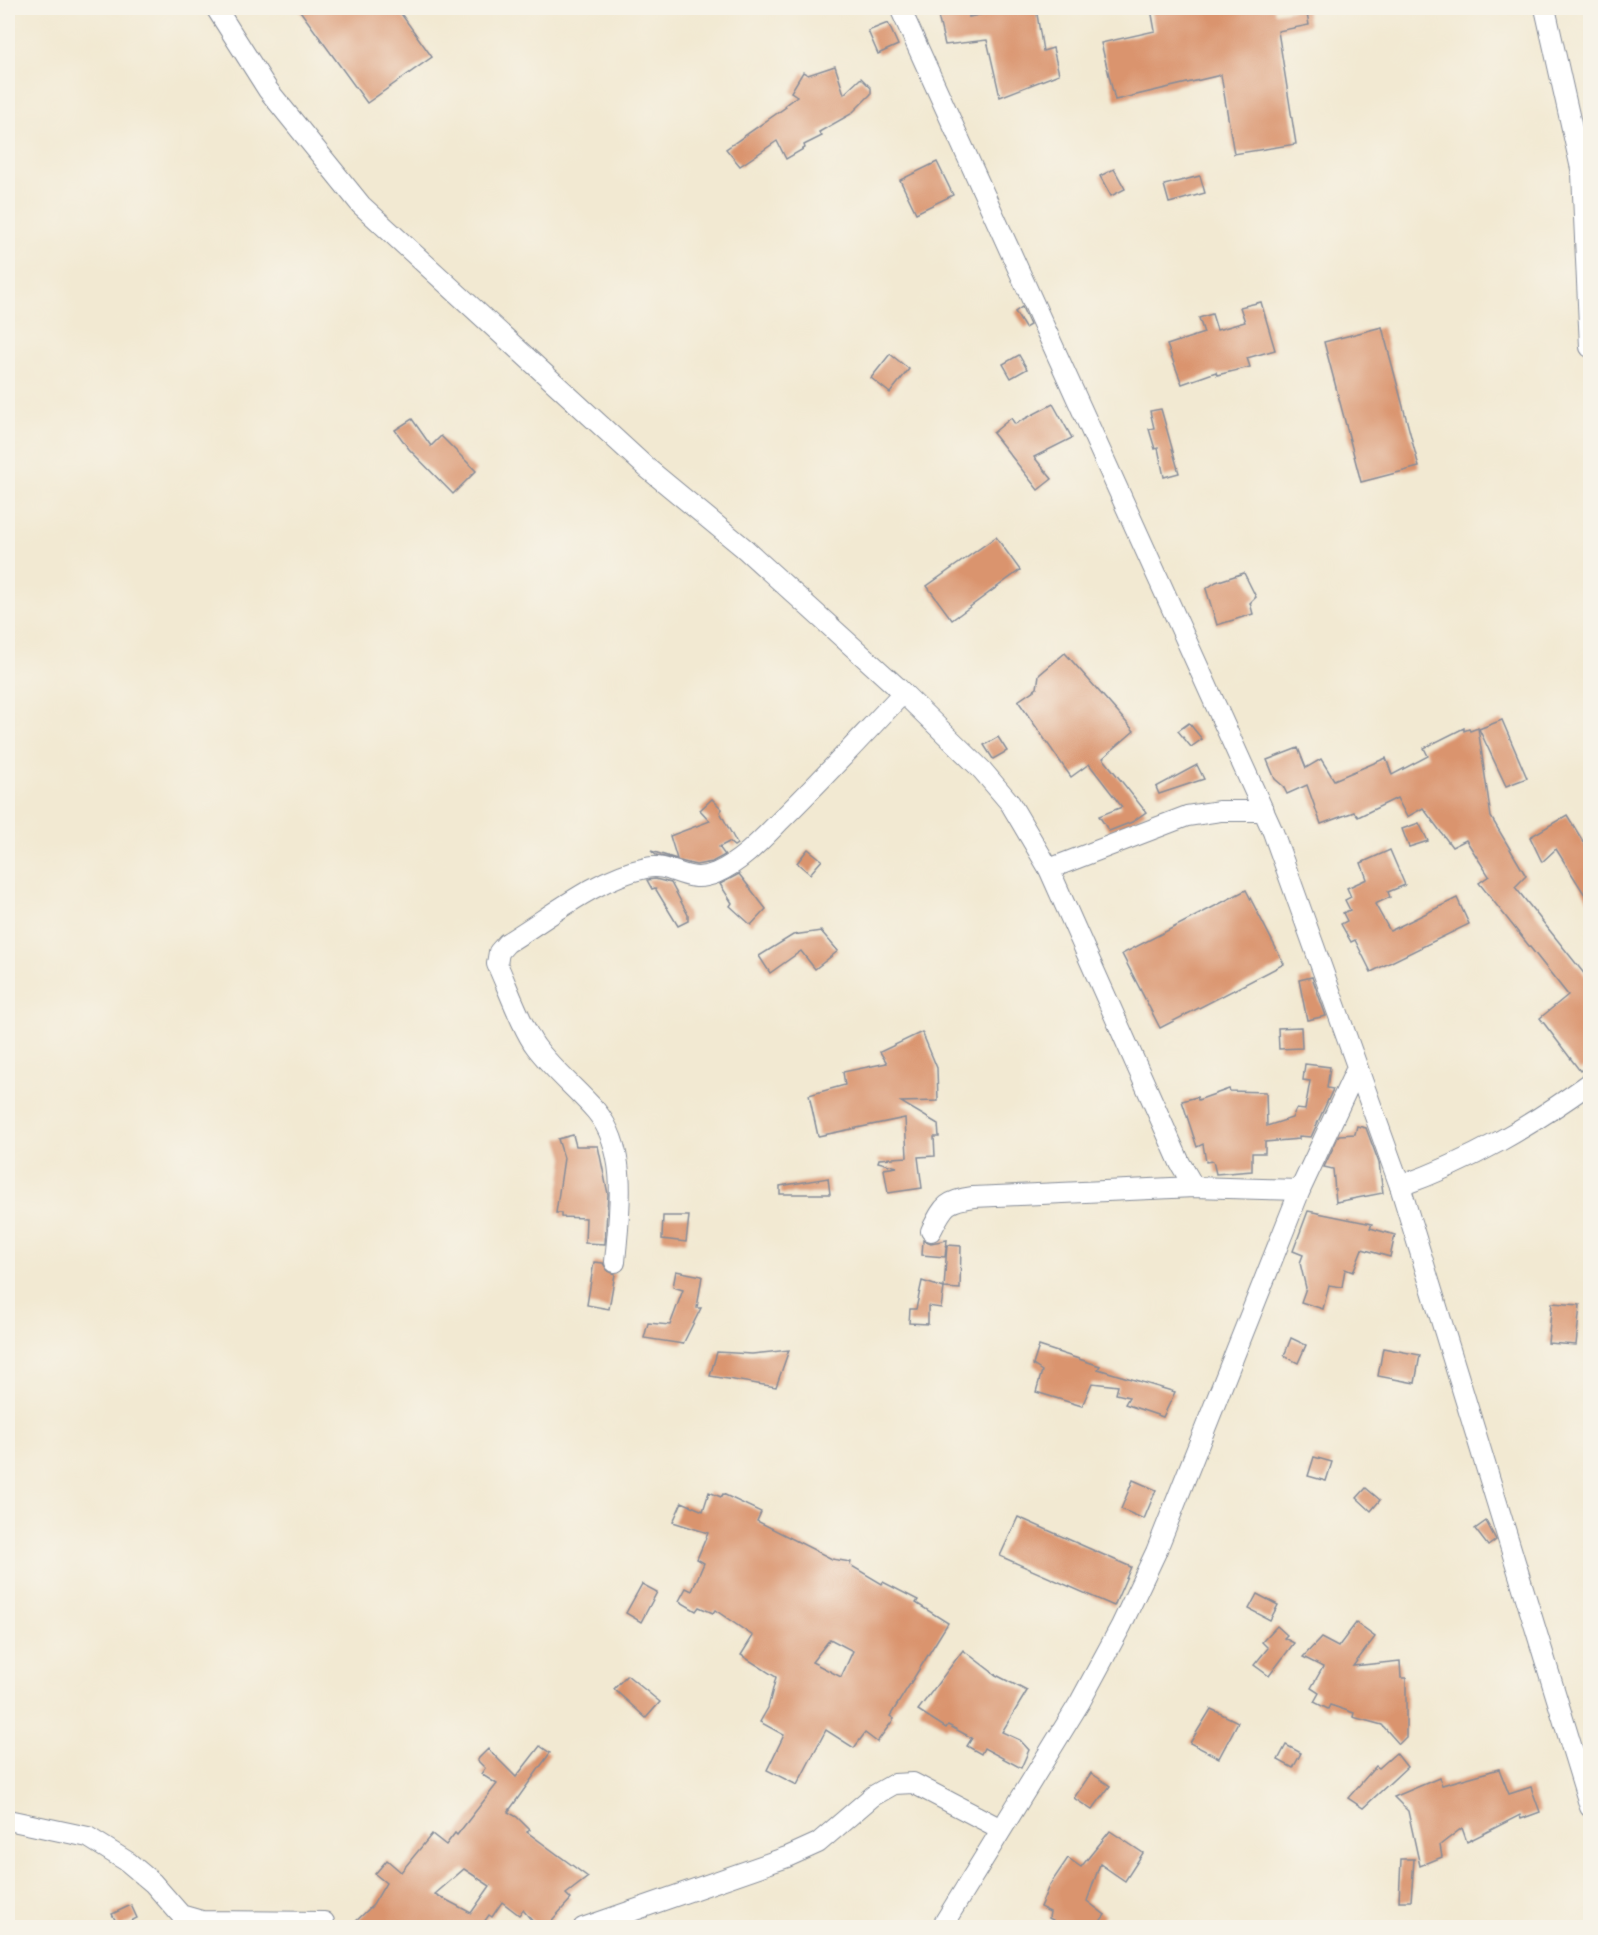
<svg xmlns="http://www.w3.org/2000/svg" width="1598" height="1935" font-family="Vollkorn,serif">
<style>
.building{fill:#da946e;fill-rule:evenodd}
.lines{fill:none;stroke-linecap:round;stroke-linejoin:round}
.minor-casing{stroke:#868c98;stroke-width:22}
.minor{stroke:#fff;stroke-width:20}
</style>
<rect width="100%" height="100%" fill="#f7f3e8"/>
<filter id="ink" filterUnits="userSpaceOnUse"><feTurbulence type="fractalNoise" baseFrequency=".0167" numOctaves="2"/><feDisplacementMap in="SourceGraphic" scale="12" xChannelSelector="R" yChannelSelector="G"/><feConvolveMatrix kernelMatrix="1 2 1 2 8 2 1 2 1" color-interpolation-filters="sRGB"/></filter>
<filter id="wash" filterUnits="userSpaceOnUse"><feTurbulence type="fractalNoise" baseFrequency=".008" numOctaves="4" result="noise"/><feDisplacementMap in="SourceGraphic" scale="24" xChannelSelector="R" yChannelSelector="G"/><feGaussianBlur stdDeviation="1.35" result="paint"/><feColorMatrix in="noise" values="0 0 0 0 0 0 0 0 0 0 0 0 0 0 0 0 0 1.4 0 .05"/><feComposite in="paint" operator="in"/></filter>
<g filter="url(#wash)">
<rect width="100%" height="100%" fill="#f2e9d2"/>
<g id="blocks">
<!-- building -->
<g class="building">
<path d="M 298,8 L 397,8 L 432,57 L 367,103 Z"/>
<path d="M 936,8 L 968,8 L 969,17 L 1003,10 L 1002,8 L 1036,8 L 1043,51 L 1053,48 L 1059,74 L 1000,97 L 987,40 L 945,45 Z"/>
<path d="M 1193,8 L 1194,12 L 1220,8 L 1274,8 L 1275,13 L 1306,8 L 1309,25 L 1278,31 L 1296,144 L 1234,154 L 1221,75 L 1115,100 L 1101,43 L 1155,31 L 1151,9 Z"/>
<path d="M 888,23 L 898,45 L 878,54 L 868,31 Z"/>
<path d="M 835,66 L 844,94 L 861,78 L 871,88 L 871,94 L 851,114 L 819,132 L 822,136 L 804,145 L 805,148 L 786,159 L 777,141 L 740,166 L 726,149 L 786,107 L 785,105 L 797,96 L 791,92 L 803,72 L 808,75 Z"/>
<path d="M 937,162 L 953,195 L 916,213 L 900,180 Z"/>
<path d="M 1114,169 L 1125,189 L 1111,196 L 1100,176 Z"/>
<path d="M 1200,176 L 1205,193 L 1169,203 L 1164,185 Z"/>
<path d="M 1261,302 L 1275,350 L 1247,358 L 1250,367 L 1217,375 L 1216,372 L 1182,384 L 1167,345 L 1204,333 L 1199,318 L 1212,314 L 1217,330 L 1245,322 L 1240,307 Z"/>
<path d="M 1022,307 L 1030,325 L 1025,328 L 1015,312 Z"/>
<path d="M 1382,327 L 1419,467 L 1361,482 L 1324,342 Z"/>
<path d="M 890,354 L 909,369 L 890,393 L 871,378 Z"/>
<path d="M 1019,355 L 1027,369 L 1011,378 L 1003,364 Z"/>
<path d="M 1053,404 L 1072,438 L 1034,457 L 1052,479 L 1038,490 L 993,433 L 1011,418 L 1015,424 Z"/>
<path d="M 1161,409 L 1179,473 L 1164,477 L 1158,448 L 1155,449 L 1149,429 L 1154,428 L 1150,411 Z"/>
<path d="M 412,419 L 431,446 L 441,436 L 476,471 L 453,494 L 409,449 L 395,430 Z"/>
<path d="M 996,537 L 1020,570 L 952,620 L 927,586 Z"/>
<path d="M 1244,573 L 1256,597 L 1250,603 L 1253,614 L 1217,625 L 1206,589 L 1216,582 Z"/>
<path d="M 1065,653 L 1134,731 L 1103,758 L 1146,812 L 1132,822 L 1109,831 L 1099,816 L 1122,807 L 1089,764 L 1071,777 L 1018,701 L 1037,688 L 1039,675 Z"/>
<path d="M 1502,720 L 1527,778 L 1506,786 L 1479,729 Z"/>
<path d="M 1189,723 L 1202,739 L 1191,747 L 1178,731 Z"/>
<path d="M 1464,728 L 1464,731 L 1469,729 L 1470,731 L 1478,728 L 1491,817 L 1526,876 L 1515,887 L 1590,981 L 1590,1063 L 1580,1071 L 1540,1018 L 1568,995 L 1479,883 L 1489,876 L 1466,840 L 1452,847 L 1423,808 L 1407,817 L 1397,798 L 1358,817 L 1354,812 L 1321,824 L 1307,785 L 1287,794 L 1283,786 L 1275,779 L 1267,760 L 1298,748 L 1306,768 L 1321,759 L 1334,780 L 1386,758 L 1392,775 L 1428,756 L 1424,748 Z"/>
<path d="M 998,737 L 1007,751 L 993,759 L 984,745 Z"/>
<path d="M 1197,765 L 1204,779 L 1159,794 L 1156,787 Z"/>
<path d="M 712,799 L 722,809 L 720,812 L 737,844 L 734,846 L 729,842 L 719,847 L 725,855 L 712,862 L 696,865 L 656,855 L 651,851 L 677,859 L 670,836 L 710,821 L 700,810 Z"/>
<path d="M 1567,815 L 1590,853 L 1590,903 L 1556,849 L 1542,862 L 1530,837 Z"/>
<path d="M 1419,823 L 1428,841 L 1409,847 L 1402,829 Z"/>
<path d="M 808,849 L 822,860 L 810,874 L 797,863 Z"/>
<path d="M 1390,850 L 1405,885 L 1388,892 L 1390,897 L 1375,904 L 1390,931 L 1457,898 L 1469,924 L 1371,972 L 1355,940 L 1351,942 L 1341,924 L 1347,921 L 1343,913 L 1350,910 L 1345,900 L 1351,897 L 1347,888 L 1367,879 L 1361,863 Z"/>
<path d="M 739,874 L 766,909 L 751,925 L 730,906 L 732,903 L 720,884 Z"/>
<path d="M 655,879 L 671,883 L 688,915 L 688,921 L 678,926 L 655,888 L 652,889 L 647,880 Z"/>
<path d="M 1246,890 L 1284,964 L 1160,1028 L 1122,954 Z"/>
<path d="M 821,931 L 838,951 L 815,969 L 801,951 L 770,973 L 759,956 L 793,935 Z"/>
<path d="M 1312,977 L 1326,1016 L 1307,1020 L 1299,980 Z"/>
<path d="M 1301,1027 L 1302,1048 L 1279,1049 L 1278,1028 Z"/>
<path d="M 922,1032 L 937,1068 L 938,1101 L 901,1102 L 938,1124 L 939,1137 L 934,1137 L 935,1156 L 918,1157 L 922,1188 L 888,1193 L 884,1169 L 897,1167 L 878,1162 L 879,1159 L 907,1157 L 905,1118 L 818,1136 L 809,1095 L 845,1085 L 843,1072 L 887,1063 L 880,1052 Z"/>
<path d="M 1305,1064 L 1330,1067 L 1327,1088 L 1333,1089 L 1311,1137 L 1299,1136 L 1299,1139 L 1265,1142 L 1265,1153 L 1252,1153 L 1252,1171 L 1216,1174 L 1213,1161 L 1206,1162 L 1203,1144 L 1197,1147 L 1182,1101 L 1197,1097 L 1198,1100 L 1229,1089 L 1230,1091 L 1266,1092 L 1267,1126 L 1292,1118 L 1296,1109 L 1305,1110 L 1310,1081 L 1303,1080 Z"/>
<path d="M 1357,1126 L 1366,1128 L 1379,1163 L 1383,1193 L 1336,1202 L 1333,1169 L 1324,1167 L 1339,1135 L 1355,1134 Z"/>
<path d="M 573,1135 L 576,1146 L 598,1146 L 608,1194 L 605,1244 L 585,1243 L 586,1218 L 561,1217 L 561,1213 L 556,1213 L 564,1158 L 558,1139 Z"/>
<path d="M 828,1178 L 830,1194 L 780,1194 L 780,1186 Z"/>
<path d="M 1308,1211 L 1372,1224 L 1370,1228 L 1395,1235 L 1390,1257 L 1362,1249 L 1353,1272 L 1345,1269 L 1342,1287 L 1329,1285 L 1323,1309 L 1301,1302 L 1306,1288 L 1300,1263 L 1303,1255 L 1293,1251 Z"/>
<path d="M 663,1216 L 689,1216 L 686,1242 L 662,1239 Z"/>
<path d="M 923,1240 L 931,1243 L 947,1240 L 945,1257 L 922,1255 Z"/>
<path d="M 947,1245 L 961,1246 L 960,1289 L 944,1288 Z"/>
<path d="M 594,1262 L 603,1263 L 608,1271 L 615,1274 L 609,1309 L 587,1305 Z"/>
<path d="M 676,1271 L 702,1276 L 697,1308 L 701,1308 L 683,1344 L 644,1338 L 648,1323 L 670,1325 L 683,1290 L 673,1287 Z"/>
<path d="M 922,1281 L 944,1288 L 941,1308 L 928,1306 L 928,1324 L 909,1323 L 910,1309 L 916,1309 Z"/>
<path d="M 1552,1303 L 1580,1305 L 1576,1345 L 1548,1343 Z"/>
<path d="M 1291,1338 L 1306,1345 L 1298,1363 L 1284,1356 Z"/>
<path d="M 1039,1346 L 1100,1366 L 1098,1369 L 1175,1392 L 1163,1417 L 1125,1404 L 1129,1397 L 1116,1394 L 1118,1386 L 1092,1383 L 1082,1406 L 1036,1392 L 1042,1371 L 1033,1365 Z"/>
<path d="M 1383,1348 L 1420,1355 L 1415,1383 L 1378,1376 Z"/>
<path d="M 789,1350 L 776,1387 L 710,1376 L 717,1352 L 752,1354 Z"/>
<path d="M 1314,1457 L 1332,1462 L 1326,1481 L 1308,1476 Z"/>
<path d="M 1133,1480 L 1156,1490 L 1144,1519 L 1121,1509 Z"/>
<path d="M 1366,1488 L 1380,1500 L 1371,1511 L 1357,1498 Z"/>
<path d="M 709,1492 L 721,1497 L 723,1494 L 761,1512 L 757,1521 L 832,1559 L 851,1562 L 850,1565 L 882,1584 L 883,1582 L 918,1600 L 916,1603 L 948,1623 L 890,1716 L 894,1719 L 877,1742 L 865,1733 L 854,1748 L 826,1730 L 797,1785 L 767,1770 L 784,1735 L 760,1722 L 768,1708 L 776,1677 L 741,1655 L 753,1636 L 715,1610 L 713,1613 L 699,1607 L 696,1611 L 679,1601 L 686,1588 L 692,1591 L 704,1563 L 697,1559 L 708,1533 L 673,1522 L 682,1502 L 703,1511 ZM 830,1639 L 853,1651 L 841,1677 L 812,1662 Z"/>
<path d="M 1018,1517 L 1131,1567 L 1114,1606 L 1000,1556 Z"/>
<path d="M 1486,1521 L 1496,1540 L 1488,1546 L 1475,1529 Z"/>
<path d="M 642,1584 L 657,1592 L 641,1622 L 626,1613 Z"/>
<path d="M 1257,1594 L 1278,1605 L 1270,1620 L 1249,1609 Z"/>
<path d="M 1356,1623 L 1375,1637 L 1353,1666 L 1400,1661 L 1401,1678 L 1406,1678 L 1406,1737 L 1399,1744 L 1382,1725 L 1353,1717 L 1354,1713 L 1330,1705 L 1328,1709 L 1314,1702 L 1319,1693 L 1311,1688 L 1323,1667 L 1303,1657 L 1321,1638 L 1338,1647 Z"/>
<path d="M 1277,1626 L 1287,1635 L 1284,1638 L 1294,1643 L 1269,1676 L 1254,1665 L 1268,1648 L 1262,1642 Z"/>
<path d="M 963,1650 L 996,1675 L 1027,1691 L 1002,1732 L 1020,1740 L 1029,1750 L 1021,1768 L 984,1748 L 981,1754 L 967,1746 L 972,1738 L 948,1725 L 946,1728 L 918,1710 Z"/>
<path d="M 627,1675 L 660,1702 L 646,1718 L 614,1689 Z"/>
<path d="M 1211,1709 L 1238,1722 L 1219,1758 L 1190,1743 Z"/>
<path d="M 1286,1745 L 1301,1753 L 1293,1768 L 1278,1760 Z"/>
<path d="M 540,1746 L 550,1753 L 508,1812 L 517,1817 L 530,1830 L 527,1832 L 588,1877 L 566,1894 L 571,1899 L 545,1928 L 538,1928 L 523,1910 L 519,1915 L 502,1902 L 492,1917 L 489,1915 L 484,1922 L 493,1928 L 349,1928 L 373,1905 L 386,1883 L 375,1874 L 387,1860 L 401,1872 L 432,1834 L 446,1845 L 455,1833 L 457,1835 L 497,1784 L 481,1774 L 485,1768 L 477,1760 L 488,1749 L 516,1777 ZM 464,1869 L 490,1886 L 471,1913 L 435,1894 Z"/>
<path d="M 1396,1753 L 1407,1767 L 1363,1808 L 1348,1798 L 1376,1766 L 1379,1768 Z"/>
<path d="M 1499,1769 L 1509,1794 L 1531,1787 L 1540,1812 L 1521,1819 L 1520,1815 L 1467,1842 L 1462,1828 L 1440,1845 L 1442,1857 L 1420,1866 L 1408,1811 L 1394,1797 L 1439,1778 L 1442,1785 Z"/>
<path d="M 1091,1773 L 1110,1786 L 1092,1810 L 1074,1798 Z"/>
<path d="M 1110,1831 L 1143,1853 L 1125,1881 L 1100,1864 L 1087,1901 L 1105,1915 L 1095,1928 L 1050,1928 L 1053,1920 L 1049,1918 L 1050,1912 L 1040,1907 L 1049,1886 L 1068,1858 L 1081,1867 Z"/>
<path d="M 1401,1859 L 1414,1859 L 1411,1901 L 1399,1901 Z"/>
<path d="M 131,1905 L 137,1918 L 119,1927 L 112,1914 Z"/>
</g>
</g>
</g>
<g filter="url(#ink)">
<use href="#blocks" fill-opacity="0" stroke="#868c98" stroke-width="1.5"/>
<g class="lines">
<defs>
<g id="minor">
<path d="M 216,8 L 268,90 L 361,205 L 647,468 L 744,548 L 897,687 L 982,770 L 1010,803 L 1049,869 L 1180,1163 L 1194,1187"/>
<path d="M 900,8 L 1273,832 L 1400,1186 L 1590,1807"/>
<path d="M 1545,8 L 1582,173 L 1590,347"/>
<path d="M 1049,869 L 1187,816 L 1220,811 L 1264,811"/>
<path d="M 1400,1186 C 1471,1161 1529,1127 1590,1083"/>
<path d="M 931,1231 C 944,1206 945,1201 973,1197 L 1194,1187 L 1300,1190"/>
<path d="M 615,1262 C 619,1214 630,1152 596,1111 C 577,1089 554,1071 536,1047 C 523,1030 507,986 497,964 L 499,952 L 507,943 C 550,917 596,878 646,868 C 673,862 685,886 716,873 C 742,862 764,837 783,818 C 824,778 863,735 903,693"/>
<path d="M 8,1820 L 88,1837 L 128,1862 L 153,1883 L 181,1915 L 202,1921 L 324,1922"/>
<path d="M 583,1928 L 787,1857 L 818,1843 L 873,1796 L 894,1784 L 913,1783 L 1001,1829"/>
<path d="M 941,1928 L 1080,1702 L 1121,1626 L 1156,1552 L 1300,1190 L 1357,1068"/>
</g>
</defs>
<!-- minor casing -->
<use href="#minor" class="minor-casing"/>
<!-- minor -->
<use href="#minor" class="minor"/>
</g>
</g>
<!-- margin -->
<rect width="1598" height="1935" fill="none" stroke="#f7f3e8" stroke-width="30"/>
</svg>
